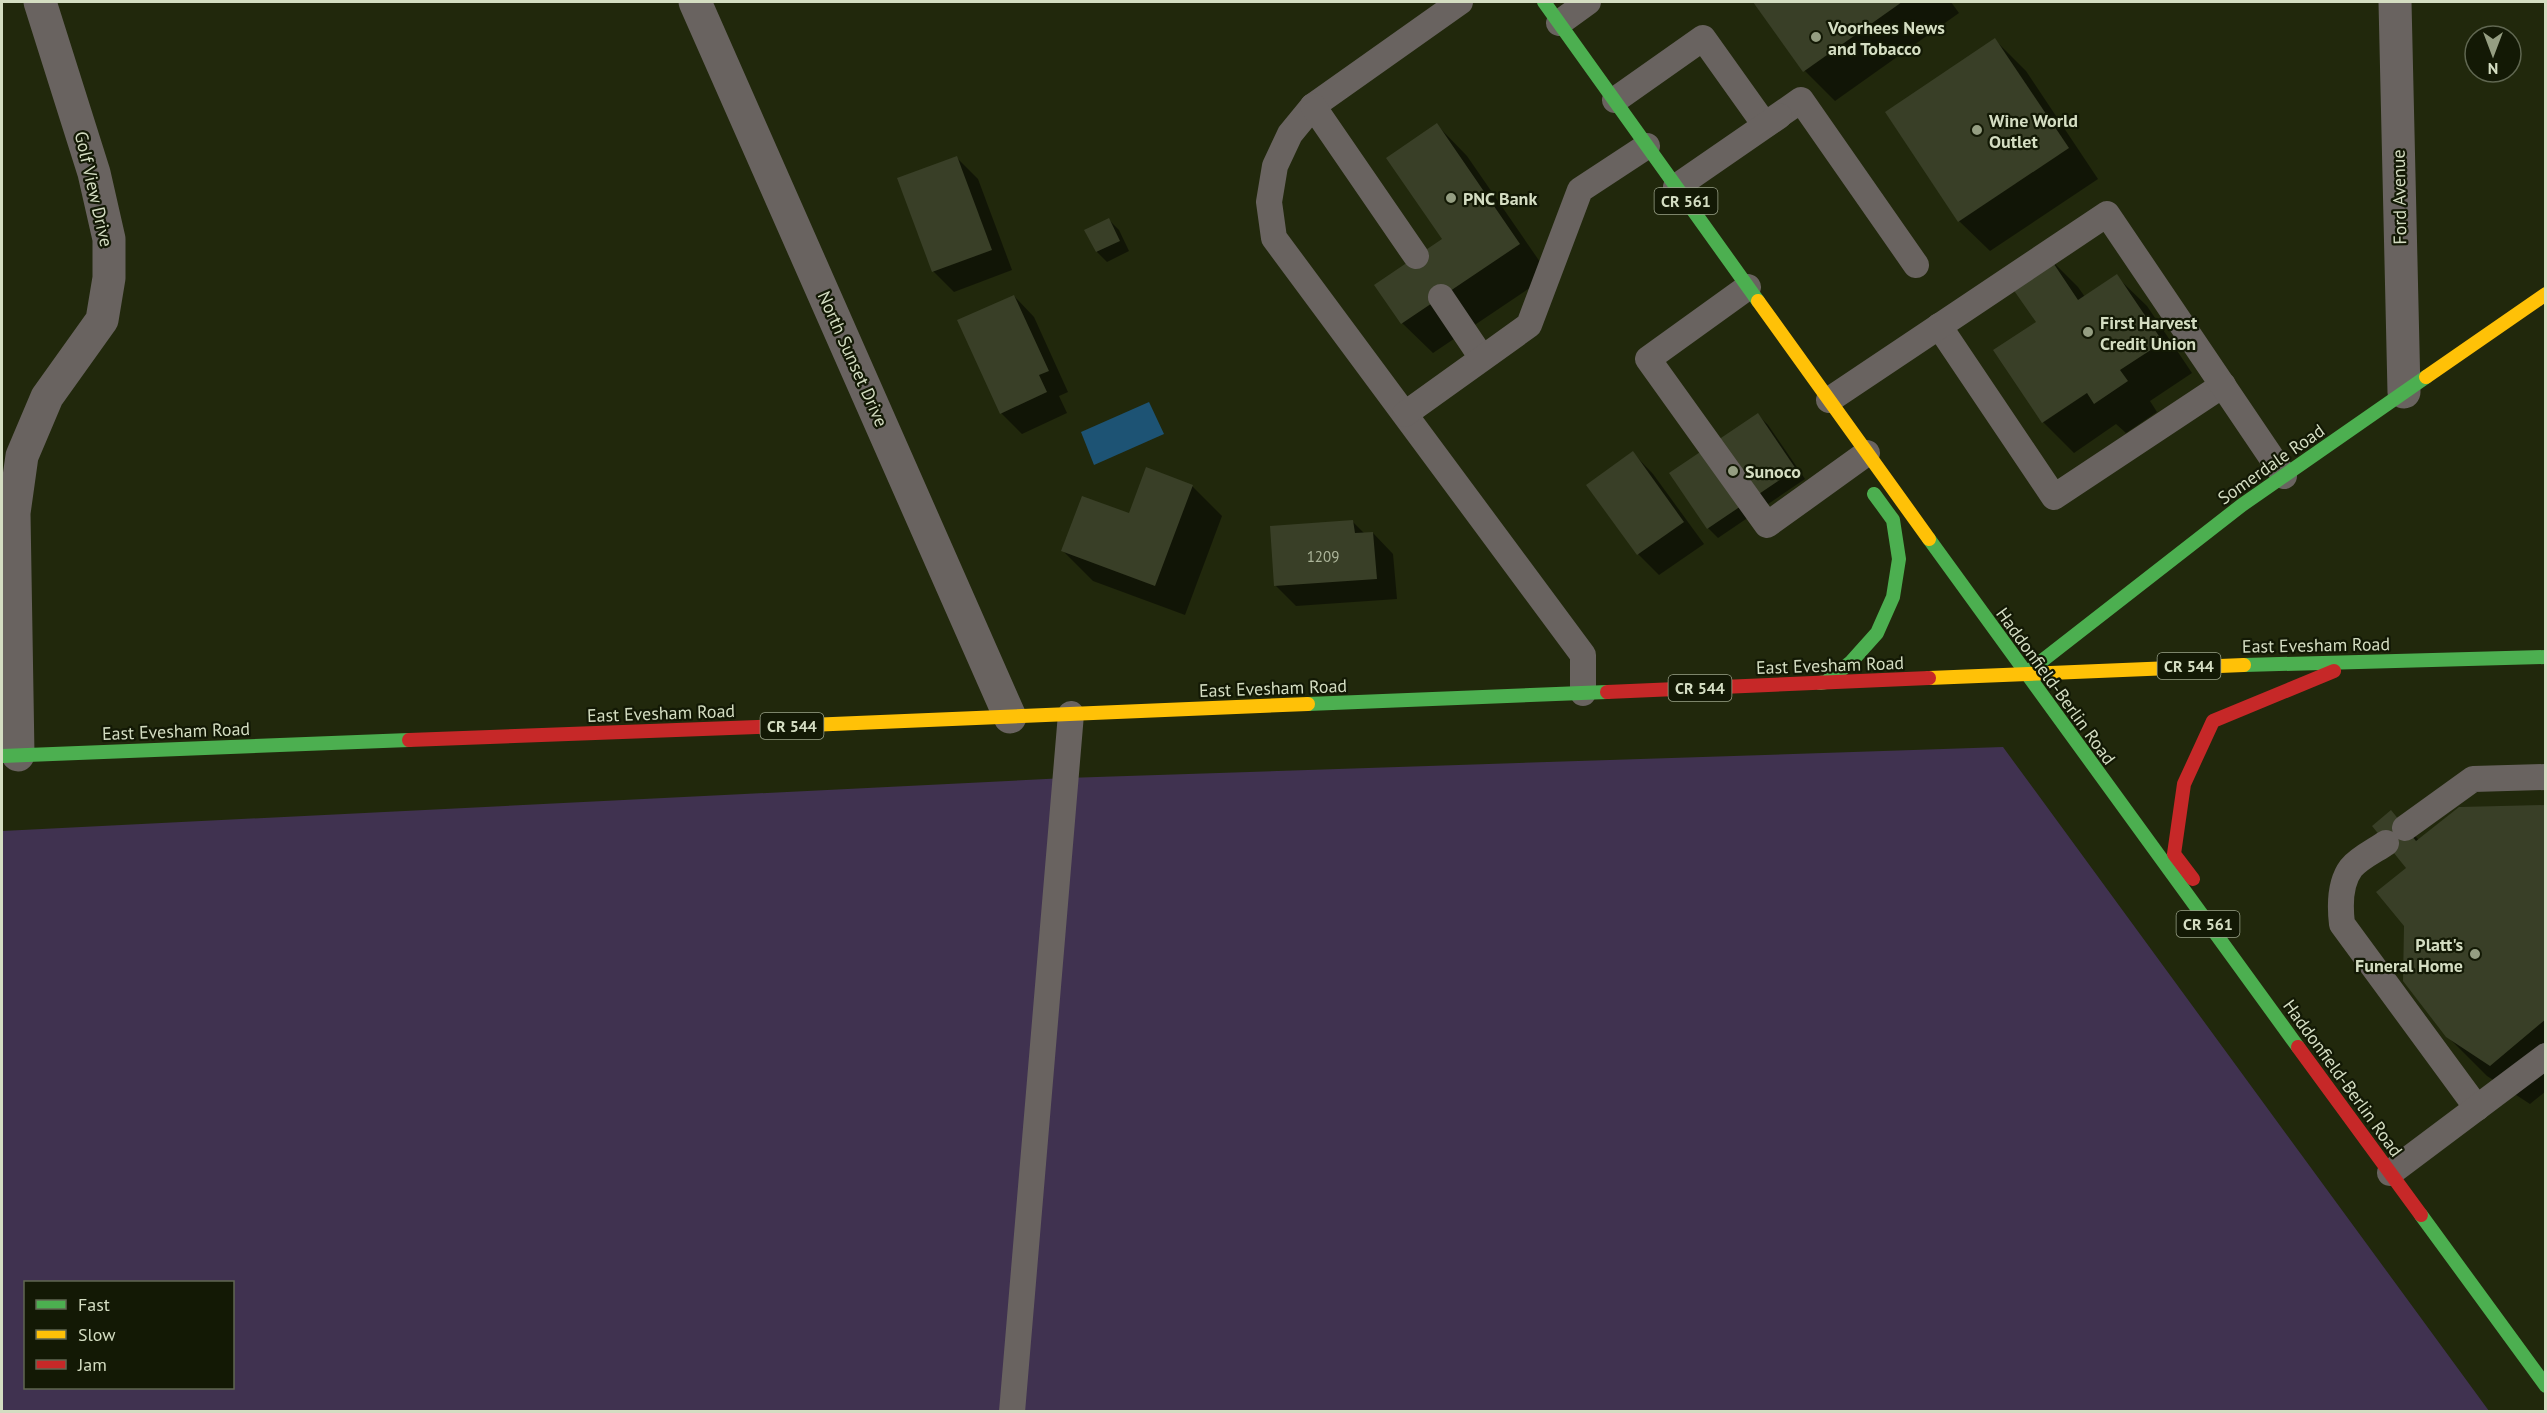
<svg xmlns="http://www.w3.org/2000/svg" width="2547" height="1413" font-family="'PT Sans',sans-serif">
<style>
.green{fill:#403250;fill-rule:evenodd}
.water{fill:#1d5374}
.shadow{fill:#0007}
.building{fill:#393f27}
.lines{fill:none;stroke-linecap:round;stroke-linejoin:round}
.lane{stroke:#696360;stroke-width:26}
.street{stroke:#696360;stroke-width:33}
.fast{stroke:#4caf50;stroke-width:14}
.slow{stroke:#ffc107;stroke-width:14}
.jam{stroke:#c62828;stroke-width:14}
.poi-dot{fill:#959e82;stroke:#131905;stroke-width:2}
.labels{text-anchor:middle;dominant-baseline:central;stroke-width:4.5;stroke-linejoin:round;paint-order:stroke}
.number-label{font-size:15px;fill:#adb69b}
.shield{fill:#131905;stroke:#9aa289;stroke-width:1.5}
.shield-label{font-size:16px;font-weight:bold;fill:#d4ddc2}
.poi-label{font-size:18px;font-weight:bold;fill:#d4ddc2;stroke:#131905;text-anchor:start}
.street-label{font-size:18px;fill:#d4ddc2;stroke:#131905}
</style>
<rect width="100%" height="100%" fill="#21280c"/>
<!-- green -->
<path class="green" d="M 2003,747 L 2489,1411 L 2,1412 L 2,831 L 1066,778 ZM 26,1282 L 232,1282 L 232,1388 L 26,1388 Z"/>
<!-- water -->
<path class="water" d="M 1149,402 L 1164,434 L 1094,465 L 1081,432 Z"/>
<!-- shadow -->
<g class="shadow">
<path d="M 1755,2 L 1951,2 L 1959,13 L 1835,101 L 1805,71 Z"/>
<path d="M 1995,40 L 2026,71 L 2098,179 L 1990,251 L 1959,221 Z"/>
<path d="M 1437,125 L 1467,156 L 1549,275 L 1433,353 L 1402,323 L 1444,239 Z"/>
<path d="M 957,158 L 978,179 L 1012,270 L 954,292 L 933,271 Z"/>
<path d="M 1109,220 L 1119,230 L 1129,251 L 1107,262 L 1097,252 L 1086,230 Z"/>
<path d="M 2048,257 L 2078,287 L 2085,297 L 2116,276 L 2147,306 L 2192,373 L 2150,401 L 2157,412 L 2126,433 L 2116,424 L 2074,453 L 2043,422 L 1995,351 L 2038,322 Z"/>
<path d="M 1014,296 L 1034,317 L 1068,392 L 1059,396 L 1067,413 L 1022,434 L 1001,413 Z"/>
<path d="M 1758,415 L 1768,425 L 1805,479 L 1718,538 L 1708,528 Z"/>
<path d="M 1633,453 L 1653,474 L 1704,544 L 1659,575 L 1638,554 Z"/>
<path d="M 1192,486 L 1222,516 L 1185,615 L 1093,581 L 1063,551 L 1130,515 Z"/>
<path d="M 1353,522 L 1365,534 L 1373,533 L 1393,554 L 1397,599 L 1296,606 L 1275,585 Z"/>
<path d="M 2546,806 L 2546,1091 L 2530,1104 L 2487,1076 L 2447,1036 L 2409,868 L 2391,812 L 2420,841 Z"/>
</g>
<!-- building -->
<g class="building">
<path d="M 1753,2 L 1902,2 L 1803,72 Z"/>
<path d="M 1995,38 L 2069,148 L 1958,222 L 1885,112 Z"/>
<path d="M 1437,123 L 1520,244 L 1401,324 L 1374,285 L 1442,239 L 1386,158 Z"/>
<path d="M 957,156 L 992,250 L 932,272 L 897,178 Z"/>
<path d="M 1109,218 L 1120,241 L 1096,252 L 1084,230 Z"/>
<path d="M 2048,255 L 2078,300 L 2117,274 L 2163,342 L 2120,370 L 2128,381 L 2094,404 L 2087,393 L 2042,423 L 1993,350 L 2036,322 L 2008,282 Z"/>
<path d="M 1014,295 L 1049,371 L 1039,375 L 1047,392 L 1000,414 L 957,320 Z"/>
<path d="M 1758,413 L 1796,469 L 1707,529 L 1669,473 Z"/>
<path d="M 1633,451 L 1684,522 L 1637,555 L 1586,485 Z"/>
<path d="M 1146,467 L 1193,485 L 1155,586 L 1061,551 L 1082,496 L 1129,513 Z"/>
<path d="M 1353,520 L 1355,533 L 1373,532 L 1377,579 L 1274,586 L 1270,526 Z"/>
<path d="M 2546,805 L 2546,1019 L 2490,1066 L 2446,1037 L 2403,981 L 2404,926 L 2376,892 L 2406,868 L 2372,826 L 2391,810 L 2416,841 L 2459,807 Z"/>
</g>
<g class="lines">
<!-- lane -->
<g class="lane">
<path d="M 1460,2 L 1313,106 L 1290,134 L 1275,166 L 1269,202 L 1274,238 L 1583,655 L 1583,693"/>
<path d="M 1559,23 L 1588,2"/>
<path d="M 1615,100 L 1703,38 L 1765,125 L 1801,100 L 1916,265"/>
<path d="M 1313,106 L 1416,256"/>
<path d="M 1676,187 L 1779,116"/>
<path d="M 1748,287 L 1648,359 L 1767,525 L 1867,453"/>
<path d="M 1441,297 L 1482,358"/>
<path d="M 1939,326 L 2054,497 L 2223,385"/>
<path d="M 1829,400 L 2107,214 L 2284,476"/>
<path d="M 1405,414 L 1529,325 L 1580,190 L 1647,146"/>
<path d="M 2405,828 L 2473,779 L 2546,777"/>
<path d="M 2386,843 C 2376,850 2359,858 2351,868 C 2339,884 2340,907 2342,924 L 2477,1108"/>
<path d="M 2390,1173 L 2546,1056"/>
<path d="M 1012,1412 L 1071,714"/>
</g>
<!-- street -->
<g class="street">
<path d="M 695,2 L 1010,717"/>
<path d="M 2395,2 L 2404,392"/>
<path d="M 18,755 L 14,513 L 22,456 L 47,397 L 102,320 L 109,278 L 109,239 L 94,173 L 40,2"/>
</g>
<!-- fast -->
<g class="fast">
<path d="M 1544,2 L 1758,301"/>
<path d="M 1929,539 L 2298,1047"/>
<path d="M 2244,665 L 2546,657"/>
<path d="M 2025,674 L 2242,505 L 2426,377"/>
<path d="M 1820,683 L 1826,682 L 1851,662 L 1877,633 L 1893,597 L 1899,559 L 1893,520 L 1874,494"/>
<path d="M 1308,704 L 1607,692"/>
<path d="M 2,756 L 409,740"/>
<path d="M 2421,1215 L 2546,1386"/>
</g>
<!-- slow -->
<g class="slow">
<path d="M 1758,301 L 1929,539"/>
<path d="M 2426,377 L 2546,294"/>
<path d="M 1929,678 L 2244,665"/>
<path d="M 809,725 L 1308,704"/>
</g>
<!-- jam -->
<g class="jam">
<path d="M 1607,692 L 1929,678"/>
<path d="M 409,740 L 809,725"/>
<path d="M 2193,879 L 2174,854 L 2184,784 L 2213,721 L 2334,671"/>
<path d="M 2298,1047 L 2421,1215"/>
</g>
</g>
<!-- markers -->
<g class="poi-dot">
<circle cx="1816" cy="37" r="6"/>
<circle cx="1977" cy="130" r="6"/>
<circle cx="1451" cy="198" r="6"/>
<circle cx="2088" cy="332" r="6"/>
<circle cx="1733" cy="471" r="6"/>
<circle cx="2475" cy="954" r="6"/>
</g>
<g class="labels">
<!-- number labels -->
<g class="number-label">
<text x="1323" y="556">1209</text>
</g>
<!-- shield labels -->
<g class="shield">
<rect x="1654.5" y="188" width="63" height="26" rx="4.5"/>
<rect x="2157.5" y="653" width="63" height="26" rx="4.5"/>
<rect x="1668.5" y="675" width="63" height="26" rx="4.5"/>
<rect x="760.5" y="713" width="63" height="26" rx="4.5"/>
<rect x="2176.5" y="911" width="63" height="26" rx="4.5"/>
</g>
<g class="shield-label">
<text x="1686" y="201">CR 561</text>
<text x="2189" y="666">CR 544</text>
<text x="1700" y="688">CR 544</text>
<text x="792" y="726">CR 544</text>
<text x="2208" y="924">CR 561</text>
</g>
<!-- poi labels -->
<g class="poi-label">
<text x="1828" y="27">Voorhees News<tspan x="1828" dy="21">and Tobacco</tspan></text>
<text x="1989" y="120">Wine World<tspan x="1989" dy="21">Outlet</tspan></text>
<text x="1463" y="198">PNC Bank</text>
<text x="2100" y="322">First Harvest<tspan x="2100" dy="21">Credit Union</tspan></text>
<text x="1745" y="471">Sunoco</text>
<text x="2463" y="944" text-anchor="end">Platt's<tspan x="2463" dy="21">Funeral Home</tspan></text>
</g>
<!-- street labels -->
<g class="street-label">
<text transform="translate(94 189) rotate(77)">Golf View Drive</text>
<text transform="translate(2399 197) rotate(-91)">Ford Avenue</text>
<text transform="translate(853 359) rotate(66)">North Sunset Drive</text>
<text transform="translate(2271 464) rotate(-35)">Somerdale Road</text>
<text transform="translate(2316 645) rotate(-1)">East Evesham Road</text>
<text transform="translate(1830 665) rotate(-2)">East Evesham Road</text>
<text transform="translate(2056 686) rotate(54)">Haddonfield-Berlin Road</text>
<text transform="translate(1273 688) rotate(-2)">East Evesham Road</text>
<text transform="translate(661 713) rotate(-2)">East Evesham Road</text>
<text transform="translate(176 731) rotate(-2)">East Evesham Road</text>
<text transform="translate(2343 1078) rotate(54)">Haddonfield-Berlin Road</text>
</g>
</g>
<!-- border -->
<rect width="2547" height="1413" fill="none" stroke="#d4ddc2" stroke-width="6"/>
<!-- legend -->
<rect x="24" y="1281" width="210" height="108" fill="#131905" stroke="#606751" stroke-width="1.5"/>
<rect x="36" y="1300" width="30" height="9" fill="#4caf50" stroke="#606751" stroke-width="1.5"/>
<text x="78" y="1311" font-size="18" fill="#d4ddc2">Fast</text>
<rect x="36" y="1330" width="30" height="9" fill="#ffc107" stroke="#606751" stroke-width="1.5"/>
<text x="78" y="1341" font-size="18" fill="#d4ddc2">Slow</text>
<rect x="36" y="1360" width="30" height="9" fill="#c62828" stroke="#606751" stroke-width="1.5"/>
<text x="78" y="1371" font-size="18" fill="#d4ddc2">Jam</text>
<!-- north arrow -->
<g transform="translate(2493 54) rotate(180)"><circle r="28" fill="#131905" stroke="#606751" stroke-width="1.5"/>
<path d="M0-4.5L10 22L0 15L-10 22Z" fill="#959e82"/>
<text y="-9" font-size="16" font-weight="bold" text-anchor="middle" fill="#d4ddc2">N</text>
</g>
</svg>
